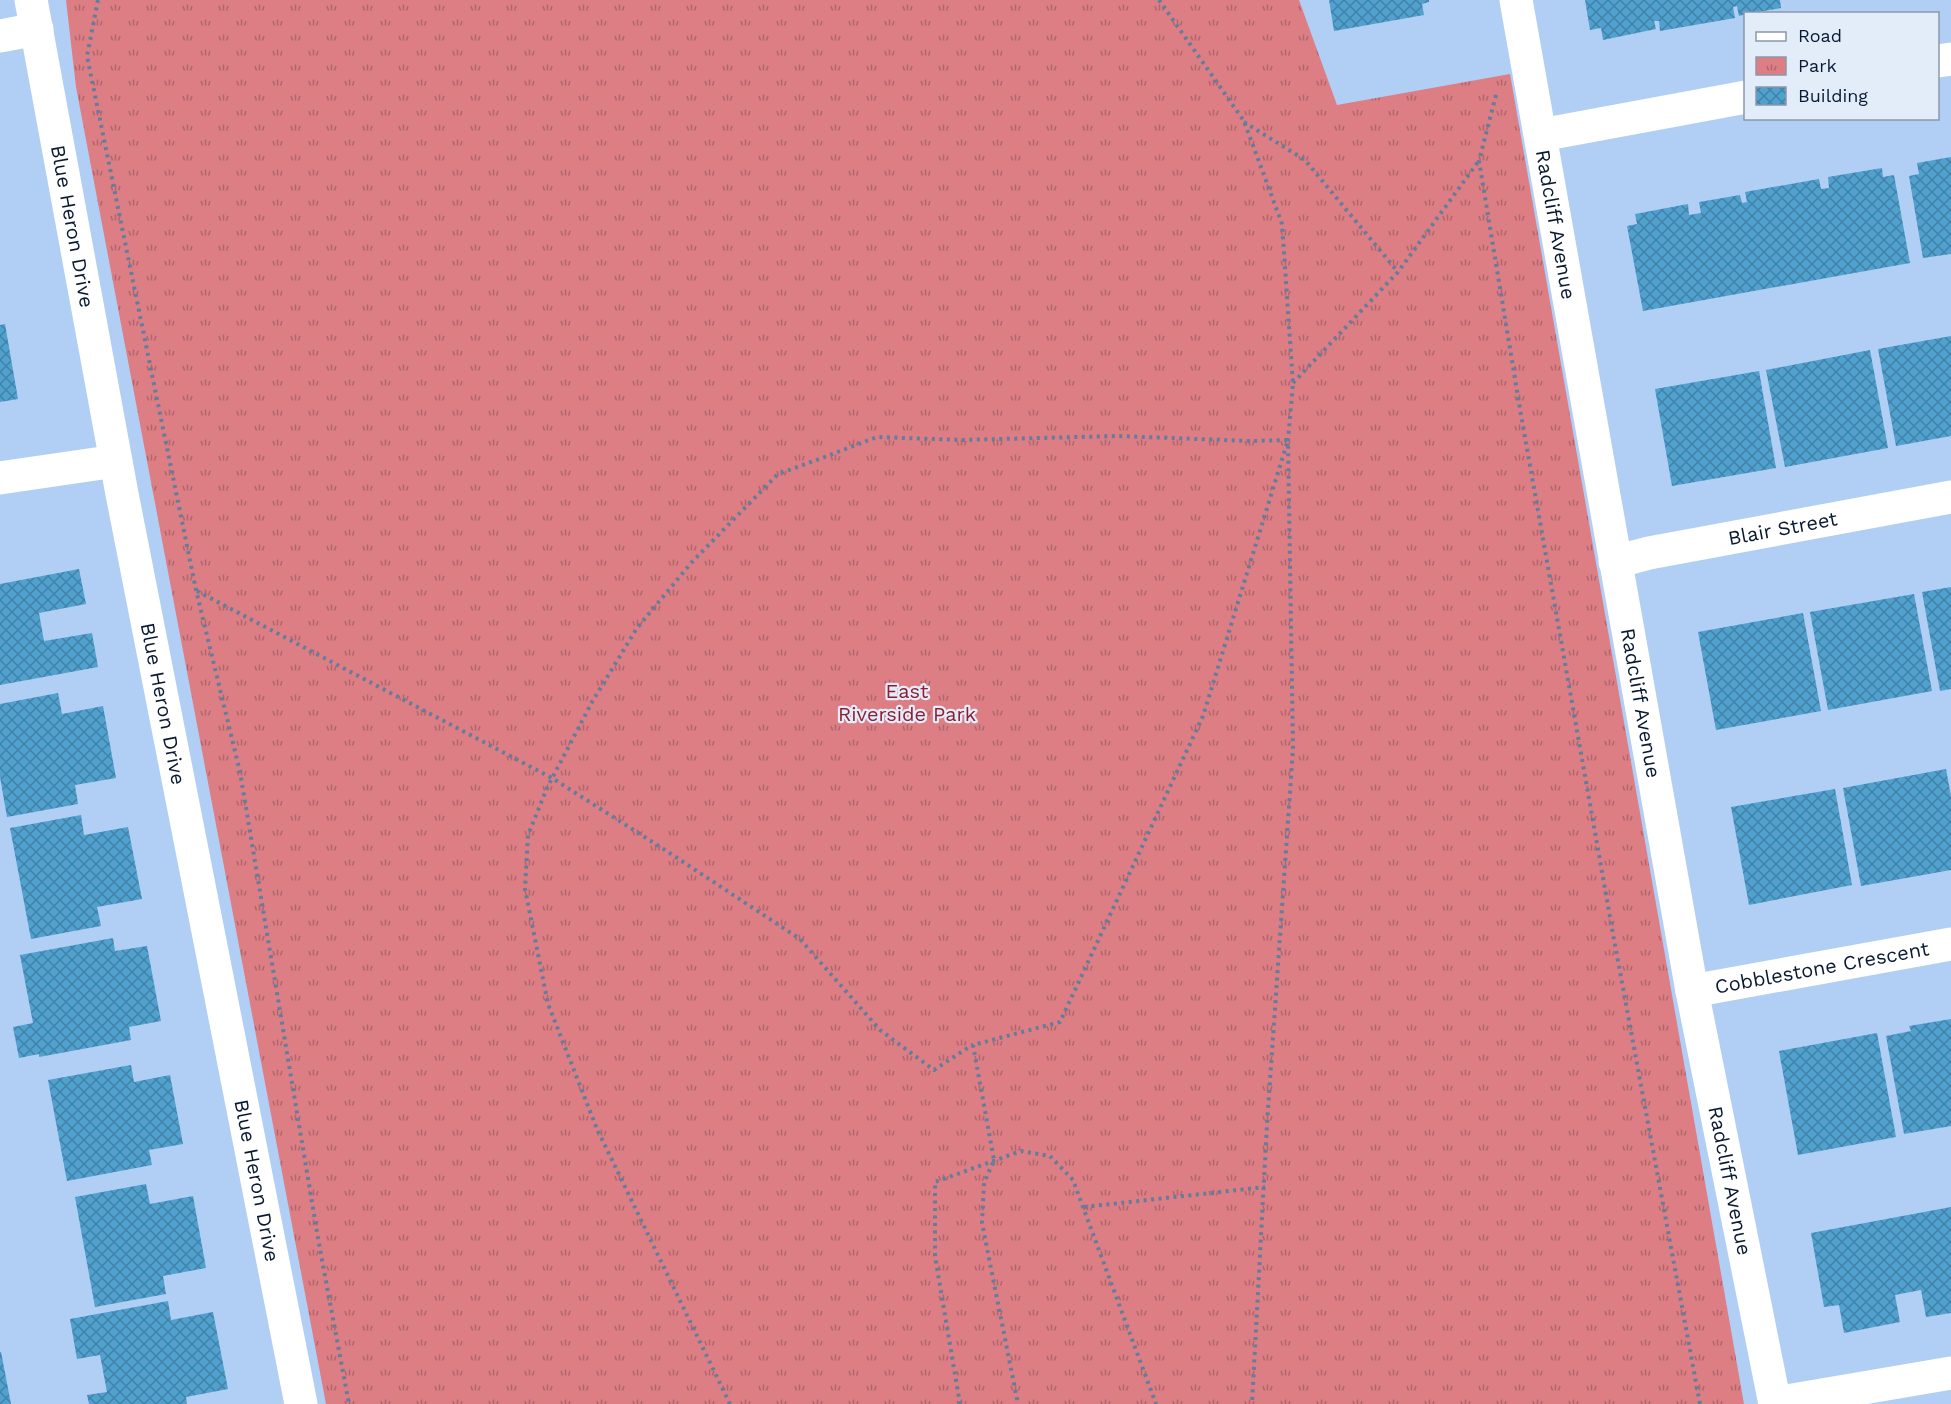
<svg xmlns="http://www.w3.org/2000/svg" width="1951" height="1404" font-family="'Work Sans',sans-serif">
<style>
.park{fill:url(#park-tufts)}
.building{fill:url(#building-cross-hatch)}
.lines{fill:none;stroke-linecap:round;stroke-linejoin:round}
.path{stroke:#657d9d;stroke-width:4;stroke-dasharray:3 4.5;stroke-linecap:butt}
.minor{stroke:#fff;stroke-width:33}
.labels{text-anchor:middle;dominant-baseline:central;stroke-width:4.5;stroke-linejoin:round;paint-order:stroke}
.street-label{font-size:20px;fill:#081931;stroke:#e3edfa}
.park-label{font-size:20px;fill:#8e1c32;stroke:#e3edfa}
</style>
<defs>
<pattern id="park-tufts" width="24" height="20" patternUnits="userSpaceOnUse" patternTransform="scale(1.5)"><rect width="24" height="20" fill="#dc7e84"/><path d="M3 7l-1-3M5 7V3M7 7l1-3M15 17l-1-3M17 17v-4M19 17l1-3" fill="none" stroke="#b0666d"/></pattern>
<pattern id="building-cross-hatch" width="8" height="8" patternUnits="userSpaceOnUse" patternTransform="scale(1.5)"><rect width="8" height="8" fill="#51a1cf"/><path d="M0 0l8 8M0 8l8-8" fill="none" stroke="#4182a9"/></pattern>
</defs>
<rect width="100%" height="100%" fill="#b1cef4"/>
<!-- park -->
<path class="park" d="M 66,0 L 1299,0 L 1337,105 L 1510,74 L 1744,1404 L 326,1404 L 76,87 Z"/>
<!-- building -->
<g class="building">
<path d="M 1329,0 L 1429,0 L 1429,2 L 1422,4 L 1424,15 L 1334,31 Z"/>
<path d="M 1585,0 L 1780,0 L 1781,8 L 1746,14 L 1739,16 L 1737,6 L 1733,7 L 1735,18 L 1660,31 L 1659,21 L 1654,21 L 1656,29 L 1603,40 L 1601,28 L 1590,30 Z"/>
<path d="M 1951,157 L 1951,254 L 1923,258 L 1909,176 L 1919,174 L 1917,163 Z"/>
<path d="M 1882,168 L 1883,177 L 1894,175 L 1910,263 L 1643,311 L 1627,226 L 1637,224 L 1635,214 L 1688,204 L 1689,215 L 1701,213 L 1699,202 L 1740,195 L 1742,203 L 1747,202 L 1745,192 L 1819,179 L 1821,189 L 1829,188 L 1828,177 Z"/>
<path d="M 5,324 L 18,399 L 0,402 L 0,325 Z"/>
<path d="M 1951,336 L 1951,436 L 1896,446 L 1878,349 Z"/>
<path d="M 1870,350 L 1888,448 L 1785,467 L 1766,370 Z"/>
<path d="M 1759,371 L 1776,468 L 1672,486 L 1655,389 Z"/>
<path d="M 79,569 L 86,604 L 39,613 L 44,641 L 92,633 L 98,667 L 0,685 L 0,584 Z"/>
<path d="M 1951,587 L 1951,689 L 1940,691 L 1922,592 Z"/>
<path d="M 1914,594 L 1932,691 L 1828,710 L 1810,612 Z"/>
<path d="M 1803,613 L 1821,711 L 1716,730 L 1698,632 Z"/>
<path d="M 58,693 L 62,714 L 103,706 L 116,778 L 75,785 L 78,804 L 7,817 L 0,777 L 0,704 Z"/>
<path d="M 1946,769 L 1951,796 L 1951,870 L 1861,886 L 1843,788 Z"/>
<path d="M 1835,789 L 1852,885 L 1749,905 L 1731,807 Z"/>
<path d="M 81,815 L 84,835 L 128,827 L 142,899 L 97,907 L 101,926 L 31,939 L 10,828 Z"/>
<path d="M 113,938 L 115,951 L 147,946 L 161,1021 L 129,1027 L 131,1040 L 39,1057 L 39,1054 L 19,1058 L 13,1027 L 33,1023 L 20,955 Z"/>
<path d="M 1951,1019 L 1951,1126 L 1904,1134 L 1886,1036 L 1911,1031 L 1909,1026 Z"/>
<path d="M 1877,1033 L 1896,1137 L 1798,1155 L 1779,1051 Z"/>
<path d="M 131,1065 L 134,1082 L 170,1075 L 183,1144 L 149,1150 L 152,1165 L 67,1181 L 48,1080 Z"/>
<path d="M 146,1184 L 150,1204 L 193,1196 L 206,1268 L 163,1276 L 166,1294 L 95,1307 L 75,1197 Z"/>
<path d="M 1951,1207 L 1951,1313 L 1926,1317 L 1921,1290 L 1895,1295 L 1900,1322 L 1844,1333 L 1839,1305 L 1824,1307 L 1811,1233 Z"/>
<path d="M 168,1301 L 171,1320 L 213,1312 L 228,1389 L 186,1397 L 187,1404 L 89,1404 L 87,1395 L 107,1392 L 100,1355 L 77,1359 L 70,1319 Z"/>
<path d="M 0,1352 L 1,1352 L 11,1404 L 0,1404 Z"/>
</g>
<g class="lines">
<!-- path -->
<g class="path">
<path d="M 98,0 L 87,56 L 196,590 L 240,772 L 319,1244 L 349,1404"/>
<path d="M 1159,0 L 1244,121 L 1282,224 L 1293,384 L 1288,440 L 1293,749 L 1267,1124 L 1252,1404"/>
<path d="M 1496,95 L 1479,161 L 1520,409 L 1613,934 L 1700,1404"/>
<path d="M 1244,122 L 1305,160 L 1398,272"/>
<path d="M 1293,383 L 1398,272 L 1478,162"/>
<path d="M 197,591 L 552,778 L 665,850 L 800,939 L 880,1030 L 934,1070 L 972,1045"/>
<path d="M 1084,1207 L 1265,1187"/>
<path d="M 730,1404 L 597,1129 L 548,1004 L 525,889 L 528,835 L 547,788 L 592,702 L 637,628 L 692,562 L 778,474 L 822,458 L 877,437 L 961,440 L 1118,436 L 1250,441 L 1288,440 L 1203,716 L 1060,1022 L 973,1045 L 994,1160 L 984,1183 L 982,1223 L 1018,1404"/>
<path d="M 960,1404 L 935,1256 L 935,1182 L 1021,1151 L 1050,1156 L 1073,1180 L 1156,1404"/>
</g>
<!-- minor -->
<g class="minor">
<path id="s1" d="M 31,0 L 122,494 L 301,1404"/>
<path id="s2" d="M 1516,0 L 1692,991 L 1775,1404"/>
<path d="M 0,36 L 37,29"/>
<path d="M 1938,61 L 1951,59"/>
<path d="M 1541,135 L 1746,97"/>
<path d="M 0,478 L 116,461"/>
<path id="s3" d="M 1615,562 L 1649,553 L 1951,497"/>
<path id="s4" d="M 1692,991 L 1951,944"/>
<path d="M 1775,1403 L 1951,1373"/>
</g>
</g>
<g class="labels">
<!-- street labels -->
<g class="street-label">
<text stroke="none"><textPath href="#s2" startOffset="228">Radcliff Avenue</textPath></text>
<text stroke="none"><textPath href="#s1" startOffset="230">Blue Heron Drive</textPath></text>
<text stroke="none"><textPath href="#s3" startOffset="171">Blair Street</textPath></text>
<text stroke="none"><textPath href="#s1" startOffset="716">Blue Heron Drive</textPath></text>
<text stroke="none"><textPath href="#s2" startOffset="714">Radcliff Avenue</textPath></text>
<text stroke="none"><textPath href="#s4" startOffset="132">Cobblestone Crescent</textPath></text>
<text stroke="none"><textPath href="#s1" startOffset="1202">Blue Heron Drive</textPath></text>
<text stroke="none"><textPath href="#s2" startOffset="1200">Radcliff Avenue</textPath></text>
</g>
<!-- park labels -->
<g class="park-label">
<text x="907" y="691">East<tspan x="907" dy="23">Riverside Park</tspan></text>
</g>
</g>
<!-- legend -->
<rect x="1744" y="12" width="195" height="108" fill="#e3edfa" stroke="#8b98aa" stroke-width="1.5"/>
<rect x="1756" y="32" width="30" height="9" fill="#ffffff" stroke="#8b98aa" stroke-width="1.5"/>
<text x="1798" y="42" font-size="18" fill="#081931">Road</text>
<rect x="1756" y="57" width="30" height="18" fill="url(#park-tufts)" stroke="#8b98aa" stroke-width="1.5"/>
<text x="1798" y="72" font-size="18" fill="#081931">Park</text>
<rect x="1756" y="87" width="30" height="18" fill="url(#building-cross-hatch)" stroke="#8b98aa" stroke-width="1.5"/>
<text x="1798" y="102" font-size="18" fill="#081931">Building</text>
</svg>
